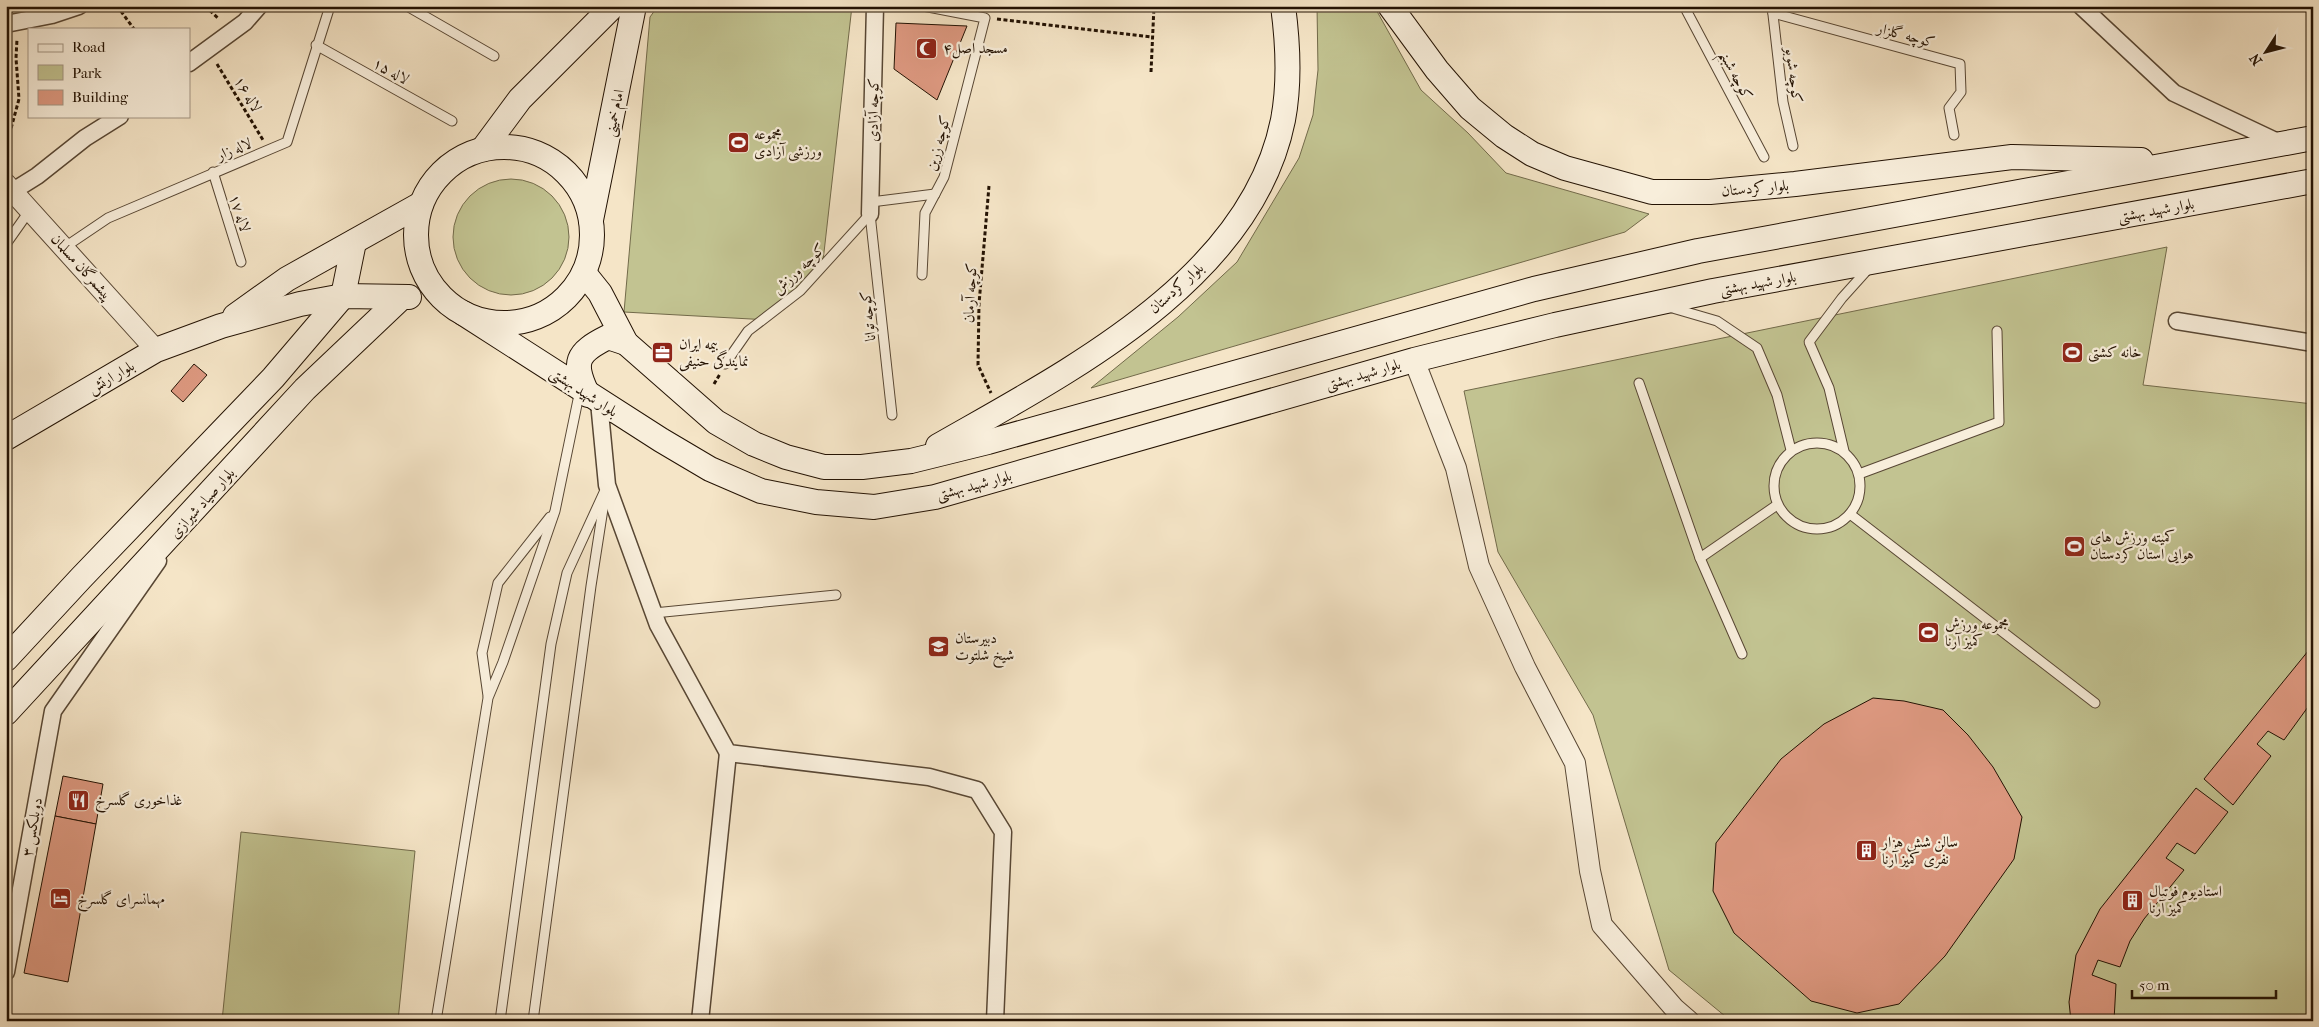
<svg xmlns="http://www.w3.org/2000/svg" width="2319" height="1027" font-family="'IM FELL French Canon',Amiri,serif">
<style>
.green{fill:#c2c391;stroke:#726a4a}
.building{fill:#de9981;stroke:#231203}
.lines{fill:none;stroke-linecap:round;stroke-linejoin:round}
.service-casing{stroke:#584734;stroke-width:11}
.minor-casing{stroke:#584734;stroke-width:19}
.tertiary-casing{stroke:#584734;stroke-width:22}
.secondary-casing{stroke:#231203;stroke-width:26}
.path{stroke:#231203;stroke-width:3;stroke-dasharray:4 2.5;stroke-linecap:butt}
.service{stroke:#f8eedb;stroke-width:9}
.minor{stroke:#f8eedb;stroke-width:16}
.tertiary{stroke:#f8eedb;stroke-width:20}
.secondary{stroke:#f8eedb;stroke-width:24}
.labels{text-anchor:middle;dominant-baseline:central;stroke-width:4.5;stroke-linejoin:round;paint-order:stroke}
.street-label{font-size:15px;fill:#231203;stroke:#f8eedb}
.poi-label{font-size:15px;fill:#231203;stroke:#f8eedb;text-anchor:start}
</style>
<rect width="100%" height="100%" fill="#f5e5c7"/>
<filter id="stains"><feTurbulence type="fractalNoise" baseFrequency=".004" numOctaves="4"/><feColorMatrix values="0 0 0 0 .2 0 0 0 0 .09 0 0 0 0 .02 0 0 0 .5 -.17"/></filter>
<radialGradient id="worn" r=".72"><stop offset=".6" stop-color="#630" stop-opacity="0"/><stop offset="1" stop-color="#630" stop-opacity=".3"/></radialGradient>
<!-- green -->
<g class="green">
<path d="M 658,6 L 852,6 L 822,270 L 769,320 L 624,312 L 650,17 Z"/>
<path d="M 1317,6 L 1374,6 L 1421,90 L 1468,133 L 1506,173 L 1649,214 L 1625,232 L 1091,388 L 1178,317 L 1237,262 L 1299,158 L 1313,115 L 1318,70 Z"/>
<circle cx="511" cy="237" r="58"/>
<path d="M 2167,247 L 2143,385 L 2313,404 L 2313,1021 L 1731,1021 L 1669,970 L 1593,715 L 1498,552 L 1464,391 Z"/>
<path d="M 241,832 L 415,851 L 398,1021 L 222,1021 Z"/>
</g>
<!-- building -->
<g class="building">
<path d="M 896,23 L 967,26 L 937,100 L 894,69 Z"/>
<path d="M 194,364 L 207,375 L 183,402 L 171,391 Z"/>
<path d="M 2313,645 L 2313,700 L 2284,740 L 2268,731 L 2257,744 L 2271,756 L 2233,805 L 2204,779 Z"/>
<path d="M 1873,698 L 1904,701 L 1943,710 L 1968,735 L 1993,767 L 2022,817 L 2014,859 L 1945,956 L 1899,1004 L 1857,1013 L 1811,1001 L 1734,933 L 1713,891 L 1716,843 L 1781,759 L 1824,724 Z"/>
<path d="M 63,776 L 103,784 L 96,824 L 55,816 Z"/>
<path d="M 2196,788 L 2228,812 L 2195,854 L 2177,843 L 2166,858 L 2184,870 L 2144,919 L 2130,941 L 2120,967 L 2098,960 L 2092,975 L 2116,984 L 2114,1021 L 2071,1021 L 2069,1002 L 2076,955 L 2100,909 Z"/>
<path d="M 55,816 L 96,824 L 68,982 L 24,973 Z"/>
</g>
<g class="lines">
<defs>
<g id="service">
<path d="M 407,6 L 494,56"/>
<path d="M 1684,6 L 1764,157"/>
<path d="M 1772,6 L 1783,102 L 1793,146"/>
<path d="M 1773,13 L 1960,64 L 1961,92 L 1949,108 L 1954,135"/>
<path d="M 316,45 L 452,121"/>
<path d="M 213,172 L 241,262"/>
<path d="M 871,202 L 935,194"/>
<path d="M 870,214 L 892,415"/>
<path d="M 6,244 L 30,210"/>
<path d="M 65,247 L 108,218 L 287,142 L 330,6"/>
<path d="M 922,275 L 925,213 L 944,177 L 985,18 L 923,6"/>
<path d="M 1669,307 L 1717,321 L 1757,348 L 1777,395 L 1791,450"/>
<path d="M 725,364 L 748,331 L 800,291 L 870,214"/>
<path d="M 1639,383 L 1700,558 L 1742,654"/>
<circle cx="1817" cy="486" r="43"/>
<path d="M 1844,451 L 1829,388 L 1809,342 L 1842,298 L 1869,268"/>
<path d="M 1859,474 L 1999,422 L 1997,331"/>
<path d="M 1850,514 L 2095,703"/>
<path d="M 1700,558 L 1777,505"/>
<path d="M 654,613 L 836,595"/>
<path d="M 488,696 L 482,653 L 498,583 L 550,517"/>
<path d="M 436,1021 L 488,698 L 503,662 L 555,511 L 580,390"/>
<path d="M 500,1021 L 551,644 L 567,573 L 607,486"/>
<path d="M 533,1021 L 591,586 L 605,496"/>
</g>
<g id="minor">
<path d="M 2081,6 L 2174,93 L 2282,144"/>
<path d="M 6,24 L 52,15 L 79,6"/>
<path d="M 189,63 L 245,22 L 259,6"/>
<path d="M 13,191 L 37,176 L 85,138 L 120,116"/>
<path d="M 870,214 L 875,6"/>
<path d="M 2177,321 L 2313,343"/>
<path d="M 599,402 L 607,485 L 658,625 L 728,753 L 929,777 L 977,790 L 1003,832 L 995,1021"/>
<path d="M 6,972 L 53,711 L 158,561"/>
<path d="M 700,1021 L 728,753"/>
</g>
<g id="tertiary">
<path d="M 6,184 L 156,350"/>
<path d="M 1414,360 L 1456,468 L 1479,566 L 1525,667 L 1575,763 L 1590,871 L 1602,925 L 1674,1008 L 1689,1021"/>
</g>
<g id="secondary">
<path d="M 1390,6 L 1437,70 L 1470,108 L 1504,136 L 1532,154 L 1565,168 L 1652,192 L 1710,192 L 1795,184 L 2012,157 L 2141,160"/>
<circle cx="504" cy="235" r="88"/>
<path d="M 483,149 L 520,99 L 613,6"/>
<path d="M 591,220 L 634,6"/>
<path d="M 584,273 L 600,293 L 626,343 L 716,422 L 754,444 L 786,457 L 824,467 L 862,467 L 911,461 L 988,442 L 1534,289 L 1698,251 L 2313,138"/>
<path d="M 463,313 L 661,440 L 710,469 L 761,491 L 816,502 L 874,507 L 935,497 L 1414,360 L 1555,325 L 1713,291 L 2313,181"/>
<path d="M 235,316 L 287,279 L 421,204"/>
<path d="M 588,395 C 572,362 576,353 608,337 L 626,343"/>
<path d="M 6,438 L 156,350 L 221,326 L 300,304 L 343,296 L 409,297"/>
<path d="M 938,446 C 1067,372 1251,280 1283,120 C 1290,83 1288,43 1283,6"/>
<path d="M 6,659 L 81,578 L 273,378 L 343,296 L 354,242"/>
<path d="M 6,713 L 305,389 L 402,297"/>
</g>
</defs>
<!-- service casing -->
<use href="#service" class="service-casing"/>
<!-- minor casing -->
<use href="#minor" class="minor-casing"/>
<!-- tertiary casing -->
<use href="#tertiary" class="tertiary-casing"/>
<!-- secondary casing -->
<use href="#secondary" class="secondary-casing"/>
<!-- path -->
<g class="path">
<path d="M 117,6 L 134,29"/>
<path d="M 205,6 L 219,19"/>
<path d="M 997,19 L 1152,37"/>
<path d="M 217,64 L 263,140"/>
<path d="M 1151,72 L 1154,6"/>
<path d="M 6,147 L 19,99 L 16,58 L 17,39"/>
<path d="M 989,186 L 979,304 L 978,365 L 991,393"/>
<path d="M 714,384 L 720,374"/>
</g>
<!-- service -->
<use href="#service" class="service"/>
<!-- minor -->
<use href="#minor" class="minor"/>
<!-- tertiary -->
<use href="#tertiary" class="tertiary"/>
<!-- secondary -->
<use href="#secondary" class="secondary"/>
</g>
<!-- icons -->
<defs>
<symbol id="mosque-square" viewBox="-11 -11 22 22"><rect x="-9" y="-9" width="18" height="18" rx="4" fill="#8f2418" stroke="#f8eedb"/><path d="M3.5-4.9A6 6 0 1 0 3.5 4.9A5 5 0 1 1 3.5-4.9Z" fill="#fff"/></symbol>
<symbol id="stadium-square" viewBox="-11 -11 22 22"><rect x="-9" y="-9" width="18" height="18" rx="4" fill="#8f2418" stroke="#f8eedb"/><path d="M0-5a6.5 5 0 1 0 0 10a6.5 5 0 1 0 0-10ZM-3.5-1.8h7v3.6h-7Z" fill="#fff"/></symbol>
<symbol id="office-square" viewBox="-11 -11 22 22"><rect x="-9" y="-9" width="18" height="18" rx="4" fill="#8f2418" stroke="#f8eedb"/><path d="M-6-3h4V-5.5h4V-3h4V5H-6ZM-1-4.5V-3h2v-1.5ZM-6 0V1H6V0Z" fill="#fff"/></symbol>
<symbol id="school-square" viewBox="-11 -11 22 22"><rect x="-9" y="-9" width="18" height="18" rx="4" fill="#8f2418" stroke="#f8eedb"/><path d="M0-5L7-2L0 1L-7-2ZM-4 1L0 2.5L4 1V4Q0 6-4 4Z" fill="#fff"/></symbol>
<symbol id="restaurant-square" viewBox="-11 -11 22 22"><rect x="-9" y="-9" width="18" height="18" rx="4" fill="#8f2418" stroke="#f8eedb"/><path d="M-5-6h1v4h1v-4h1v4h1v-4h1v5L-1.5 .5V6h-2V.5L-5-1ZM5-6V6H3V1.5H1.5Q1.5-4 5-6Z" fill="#fff"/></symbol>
<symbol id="building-square" viewBox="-11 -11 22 22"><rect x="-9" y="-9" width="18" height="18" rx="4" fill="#8f2418" stroke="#f8eedb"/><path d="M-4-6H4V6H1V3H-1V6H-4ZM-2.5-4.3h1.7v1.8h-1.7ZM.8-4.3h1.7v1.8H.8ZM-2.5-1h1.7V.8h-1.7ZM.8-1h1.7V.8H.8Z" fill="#fff"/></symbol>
<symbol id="hotel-square" viewBox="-11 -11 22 22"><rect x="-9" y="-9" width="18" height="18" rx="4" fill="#8f2418" stroke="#f8eedb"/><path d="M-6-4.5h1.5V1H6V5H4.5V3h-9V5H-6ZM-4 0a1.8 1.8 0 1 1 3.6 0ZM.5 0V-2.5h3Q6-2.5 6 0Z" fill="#fff"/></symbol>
</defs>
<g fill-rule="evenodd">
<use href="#mosque-square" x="914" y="36" width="25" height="25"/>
<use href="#stadium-square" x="726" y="130" width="25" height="25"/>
<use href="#stadium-square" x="2060" y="340" width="25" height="25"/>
<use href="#office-square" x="650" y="340" width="25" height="25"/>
<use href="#stadium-square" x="2062" y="534" width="25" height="25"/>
<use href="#stadium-square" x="1916" y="620" width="25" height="25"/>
<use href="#school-square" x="926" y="634" width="25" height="25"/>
<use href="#restaurant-square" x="66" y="788" width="25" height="25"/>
<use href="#building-square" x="1854" y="838" width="25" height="25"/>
<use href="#hotel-square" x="48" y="886" width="25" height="25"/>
<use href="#building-square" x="2120" y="888" width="25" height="25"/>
</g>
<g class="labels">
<!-- street labels -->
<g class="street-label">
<text transform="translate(1906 35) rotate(15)">کوچه گلزار</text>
<text transform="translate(391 71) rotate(29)">لاله ۱۵</text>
<text transform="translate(1736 75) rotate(62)">کوچه شبنم</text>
<text transform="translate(1794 75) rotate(83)">کوچه شوبو</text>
<text transform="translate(248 94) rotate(59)">لاله ۱۶</text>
<text transform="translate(873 110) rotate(-89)">کوچه آزادی</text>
<text transform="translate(614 113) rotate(-78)">امام خمینی</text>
<text transform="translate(938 143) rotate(-75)">کوچه زرین</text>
<text transform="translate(234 149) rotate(-22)">لاله زار</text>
<text transform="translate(1755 188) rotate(-5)">بلوار کردستان</text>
<text transform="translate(2156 210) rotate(-10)">بلوار شهید بهشتی</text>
<text transform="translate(240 213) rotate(72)">لاله ۱۷</text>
<text transform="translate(82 267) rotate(48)">پیشمرگان مسلمان</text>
<text transform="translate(799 269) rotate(-44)">کوچه ورزش</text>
<text transform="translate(1758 283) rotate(-10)">بلوار شهید بهشتی</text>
<text transform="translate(1176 288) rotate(-42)">بلوار کردستان</text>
<text transform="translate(970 293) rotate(-87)">کوچه آرمان</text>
<text transform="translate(868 316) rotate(-96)">کوچه توانا</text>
<text transform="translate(1363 374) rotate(-16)">بلوار شهید بهشتی</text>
<text transform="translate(111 377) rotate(-30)">بلوار ارتش</text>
<text transform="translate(584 392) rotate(33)">بلوار شهید بهشتی</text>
<text transform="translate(974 485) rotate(-15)">بلوار شهید بهشتی</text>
<text transform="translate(202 503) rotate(-48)">بلوار صیاد شیرازی</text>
<text transform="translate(32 827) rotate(-80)">دوبلکس ۳</text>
</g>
<!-- poi labels -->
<g class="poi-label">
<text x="943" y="48">مسجد اصل۴</text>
<text x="754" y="134">مجموعه<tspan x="754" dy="17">ورزشی آزادی</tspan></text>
<text x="679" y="344">بیمه ایران<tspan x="679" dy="17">نمایندگی حنیفی</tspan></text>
<text x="2088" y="352">خانه کشتی</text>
<text x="2090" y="537">کمیته ورزش های<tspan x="2090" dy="17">هوایی استان کردستان</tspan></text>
<text x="1945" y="624">مجموعه ورزش<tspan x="1945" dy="17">کمیز آرنا</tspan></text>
<text x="955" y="638">دبیرستان<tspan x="955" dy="17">شیخ شلتوت</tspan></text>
<text x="95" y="800">غذاخوری گلسرخ</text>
<text x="1882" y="842">سالن شش هزار<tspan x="1882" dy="17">نفری کمیز آرنا</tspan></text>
<text x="2149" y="891">استادیوم فوتبال<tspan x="2149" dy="17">کمیز آرنا</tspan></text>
<text x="77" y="899">مهمانسرای گلسرخ</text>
</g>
</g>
<!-- margin -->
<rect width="2319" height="1027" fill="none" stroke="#f5e5c7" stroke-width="25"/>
<rect x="8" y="8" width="2304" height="1012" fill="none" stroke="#231203" stroke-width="2.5"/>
<rect x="12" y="12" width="2294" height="1002" fill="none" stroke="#231203"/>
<!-- legend -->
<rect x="28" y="28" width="162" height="90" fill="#f8eedb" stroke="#a39685"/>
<rect x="38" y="44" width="25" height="8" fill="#f8eedb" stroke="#a39685"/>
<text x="72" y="52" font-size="15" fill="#231203">Road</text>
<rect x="38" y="65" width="25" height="15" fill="#c2c391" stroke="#a39685"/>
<text x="72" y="78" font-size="15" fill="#231203">Park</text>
<rect x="38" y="90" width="25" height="15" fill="#de9981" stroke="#a39685"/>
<text x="72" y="102" font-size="15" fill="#231203">Building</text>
<!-- north arrow -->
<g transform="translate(2266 52) rotate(234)" stroke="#f8eedb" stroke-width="4" paint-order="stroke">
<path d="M0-4L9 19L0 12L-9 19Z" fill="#231203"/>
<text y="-8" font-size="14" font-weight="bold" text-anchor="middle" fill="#231203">N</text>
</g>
<!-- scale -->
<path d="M2132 990v8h144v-8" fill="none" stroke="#231203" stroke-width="2.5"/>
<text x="2139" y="990" font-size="15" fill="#231203" stroke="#f8eedb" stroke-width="4" paint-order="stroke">50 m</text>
<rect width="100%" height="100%" filter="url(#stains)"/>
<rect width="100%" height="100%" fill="url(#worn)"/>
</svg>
